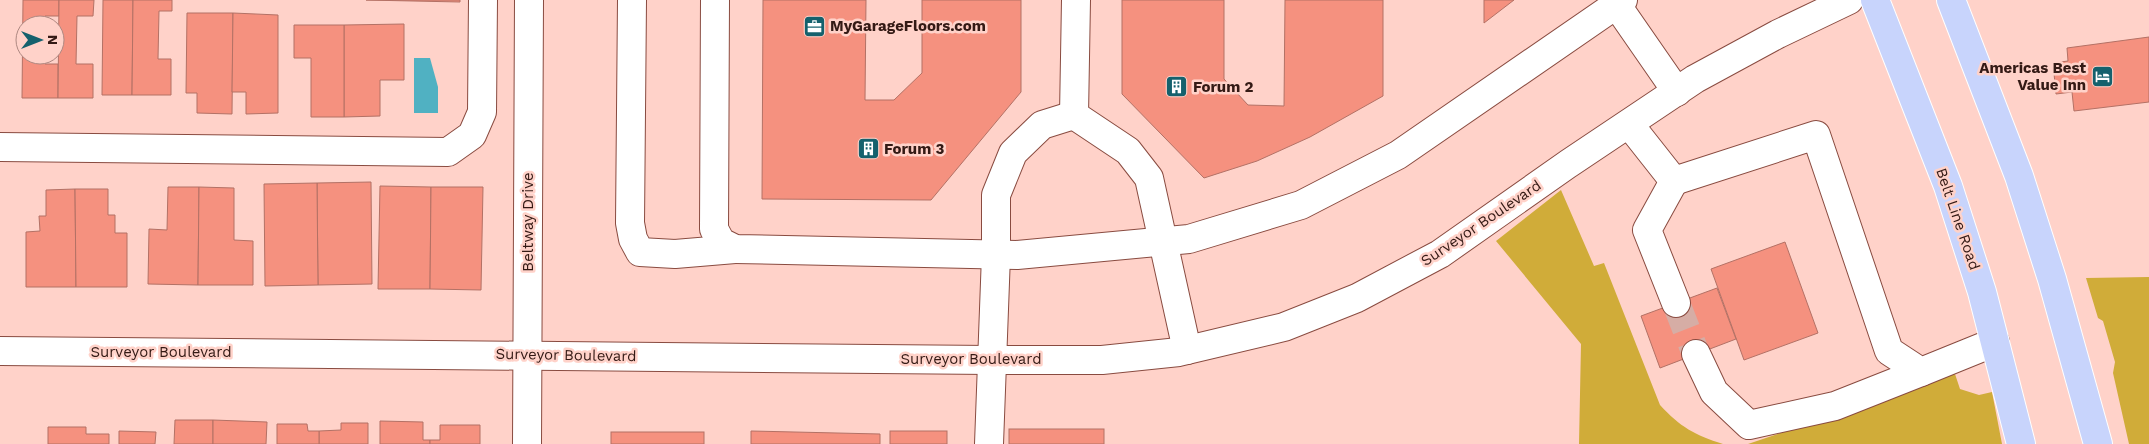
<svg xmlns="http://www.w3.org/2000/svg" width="2149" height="444" font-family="'Work Sans',sans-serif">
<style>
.green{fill:#d0ac39}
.water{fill:#50b1c2}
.building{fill:#f5917f;stroke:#b37165}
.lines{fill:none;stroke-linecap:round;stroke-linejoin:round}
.minor-tunnel{stroke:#d6ada5;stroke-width:28;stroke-dasharray:28 14;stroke-linecap:butt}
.minor-casing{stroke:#894b40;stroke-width:30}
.major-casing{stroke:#fff;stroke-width:30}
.minor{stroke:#fff;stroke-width:28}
.major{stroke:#c8d4fc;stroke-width:28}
.labels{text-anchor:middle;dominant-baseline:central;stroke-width:5;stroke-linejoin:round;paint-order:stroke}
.poi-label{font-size:15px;font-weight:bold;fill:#341a15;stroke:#ffd2c9;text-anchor:start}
.street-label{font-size:15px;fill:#341a15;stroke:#ffd2c9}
</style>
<rect width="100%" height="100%" fill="#ffd2c9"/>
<!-- green -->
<g class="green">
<path d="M 1561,190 L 1594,266 L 1604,263 L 1660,405 C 1680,427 1695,435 1723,444 L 1579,444 L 1581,344 L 1496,241 Z"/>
<path d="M 2149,277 L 2149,444 L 2129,444 L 2113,373 L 2115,362 L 2103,321 L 2098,318 L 2086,278 Z"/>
<path d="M 1955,374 L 1960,389 L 1979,395 L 1992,392 L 2002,444 L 1748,444 Z"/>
</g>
<!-- water -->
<path class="water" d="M 414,58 L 430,58 L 438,87 L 438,113 L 414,113 Z"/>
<!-- building -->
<g class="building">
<path d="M 23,0 L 59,0 L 59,16 L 45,16 L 45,25 L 25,25 L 25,55 L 45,55 L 45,64 L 58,64 L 58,98 L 22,98 Z"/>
<path d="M 59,0 L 94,0 L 93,16 L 77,16 L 76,64 L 93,64 L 93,98 L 58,98 Z"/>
<path d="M 103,0 L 133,0 L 132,95 L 102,95 Z"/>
<path d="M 133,0 L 172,0 L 172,11 L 159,11 L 158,59 L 171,59 L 171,95 L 132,95 Z"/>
<path d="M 366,0 L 460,0 L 460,2 Z"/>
<path d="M 763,0 L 866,0 L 865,100 L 894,100 L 922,73 L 922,0 L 1021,0 L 1021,92 L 931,200 L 762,199 Z"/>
<path d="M 1122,0 L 1224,0 L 1224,79 L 1248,105 L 1284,106 L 1285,0 L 1383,0 L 1383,96 L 1310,137 L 1257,161 L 1204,178 L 1122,94 Z"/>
<path d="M 1484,0 L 1514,0 L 1484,23 Z"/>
<path d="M 187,13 L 233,13 L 232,114 L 197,113 L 197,93 L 186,93 Z"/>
<path d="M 233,13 L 278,15 L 278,113 L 246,114 L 246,92 L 232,92 Z"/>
<path d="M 404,24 L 404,80 L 380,80 L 380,116 L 344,117 L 344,25 Z"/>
<path d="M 294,25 L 344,25 L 344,117 L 311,117 L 311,58 L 294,58 Z"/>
<path d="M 2149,37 L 2149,102 L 2074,111 L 2072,92 L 2056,94 L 2053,63 L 2068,61 L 2067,48 Z"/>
<path d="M 371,182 L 372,284 L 318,285 L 317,183 Z"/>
<path d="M 317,183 L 318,285 L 265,286 L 264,184 Z"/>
<path d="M 380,186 L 431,187 L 430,289 L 378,289 Z"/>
<path d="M 168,187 L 199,187 L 198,285 L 148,284 L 149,229 L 167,230 Z"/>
<path d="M 199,187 L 234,188 L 234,240 L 253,241 L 253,285 L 198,285 Z"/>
<path d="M 431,187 L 483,187 L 481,290 L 430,289 Z"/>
<path d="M 75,189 L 76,287 L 26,287 L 26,232 L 40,231 L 39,216 L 46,216 L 46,190 Z"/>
<path d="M 75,189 L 108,189 L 108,215 L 115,215 L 115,233 L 127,233 L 127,287 L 76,287 Z"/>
<path d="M 1785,242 L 1818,333 L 1744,360 L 1711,269 Z"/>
<path d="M 1717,288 L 1736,339 L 1660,368 L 1641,316 Z"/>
<path d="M 175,420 L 213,420 L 213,444 L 174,444 Z"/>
<path d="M 213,420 L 267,422 L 266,444 L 213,444 Z"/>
<path d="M 380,421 L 423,422 L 423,440 L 430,440 L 430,444 L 380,444 Z"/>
<path d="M 341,423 L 368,423 L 368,444 L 319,444 L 319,431 L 341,430 Z"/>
<path d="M 277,424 L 307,424 L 308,431 L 319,431 L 319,444 L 277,444 Z"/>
<path d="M 440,425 L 480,425 L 480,444 L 430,444 L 430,440 L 440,440 Z"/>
<path d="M 48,427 L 86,427 L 86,434 L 109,434 L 109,444 L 48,444 Z"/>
<rect x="1009" y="429" width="95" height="15"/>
<path d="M 119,431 L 156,432 L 155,444 L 119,444 Z"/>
<path d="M 751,431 L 880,434 L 880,444 L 751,444 Z"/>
<rect x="890" y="431" width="57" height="13"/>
<rect x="611" y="432" width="93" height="12"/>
</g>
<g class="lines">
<!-- minor-tunnel -->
<path class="minor-tunnel" d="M 1676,303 L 1696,354"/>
<defs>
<g id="minor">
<path d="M 632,0 L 630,223 L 633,239 L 640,252 L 675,254 L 735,249"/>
<path d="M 715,0 L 714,229 L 721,242 L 735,249 L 1017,255 L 1189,239 L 1301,205 L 1398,155 L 1623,0"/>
<path d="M 1076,0 L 1074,115 L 1128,151 L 1149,178 L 1187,350"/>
<path d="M 1616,4 L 1677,92"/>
<path d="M 1629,124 L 1674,181 L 1816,135 L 1889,351 L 1921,372 L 1995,342"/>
<path d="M 0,147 L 448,152 L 472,135 L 482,112 L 483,0"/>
<path d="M 1674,181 L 1647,230 L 1676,303"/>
<path d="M 0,351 L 991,360 L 1102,360 L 1179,352 L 1284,327 L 1357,298 L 1440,254 L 1568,164 L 1695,79 L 1778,34 L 1849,0"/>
<path d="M 1696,354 L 1714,392 L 1749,425 L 1835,406 L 1921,372"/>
<path d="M 527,444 L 529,0"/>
<path d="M 989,444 L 996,255 L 996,195 L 1013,153 L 1042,125 L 1074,115"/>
</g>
<g id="major">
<path d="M 1875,0 L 1948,186 L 1982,292 L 2021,444"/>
<path d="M 1951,0 L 2019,176 L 2052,279 L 2098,444"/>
</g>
</defs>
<!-- minor casing -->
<use href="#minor" class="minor-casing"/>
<!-- major casing -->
<use href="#major" class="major-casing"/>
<!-- minor -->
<use href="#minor" class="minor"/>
<!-- major -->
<use href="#major" class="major"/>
</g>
<!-- icons -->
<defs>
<symbol id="office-square" viewBox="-11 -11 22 22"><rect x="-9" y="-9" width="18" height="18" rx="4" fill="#15616d" stroke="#ffd2c9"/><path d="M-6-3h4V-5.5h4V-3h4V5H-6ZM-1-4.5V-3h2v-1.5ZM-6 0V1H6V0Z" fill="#fff"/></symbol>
<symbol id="hotel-square" viewBox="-11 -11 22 22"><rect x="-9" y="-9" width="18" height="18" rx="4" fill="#15616d" stroke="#ffd2c9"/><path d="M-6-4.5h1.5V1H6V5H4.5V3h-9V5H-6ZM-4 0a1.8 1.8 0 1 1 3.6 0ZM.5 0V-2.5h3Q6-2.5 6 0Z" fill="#fff"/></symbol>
<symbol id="building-square" viewBox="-11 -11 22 22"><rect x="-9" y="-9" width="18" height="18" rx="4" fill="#15616d" stroke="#ffd2c9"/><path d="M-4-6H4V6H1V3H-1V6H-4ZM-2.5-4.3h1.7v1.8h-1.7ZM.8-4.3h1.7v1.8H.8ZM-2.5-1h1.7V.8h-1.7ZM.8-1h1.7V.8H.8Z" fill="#fff"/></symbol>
</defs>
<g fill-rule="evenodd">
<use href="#office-square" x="802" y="14" width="25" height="25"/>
<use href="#hotel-square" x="2090" y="64" width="25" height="25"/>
<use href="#building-square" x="1164" y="74" width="25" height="25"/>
<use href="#building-square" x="856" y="136" width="25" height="25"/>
</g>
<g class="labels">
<!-- poi labels -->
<g class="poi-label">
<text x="830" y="26">MyGarageFloors.com</text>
<text x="2086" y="68" text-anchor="end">Americas Best<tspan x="2086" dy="17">Value Inn</tspan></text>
<text x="1193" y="87">Forum 2</text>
<text x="884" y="149">Forum 3</text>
</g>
<!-- street labels -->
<g class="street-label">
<text transform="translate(1958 219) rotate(71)">Belt Line Road</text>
<text transform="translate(528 222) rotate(-90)">Beltway Drive</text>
<text transform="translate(1481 223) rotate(-34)">Surveyor Boulevard</text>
<text x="161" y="352">Surveyor Boulevard</text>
<text transform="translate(566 355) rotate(1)">Surveyor Boulevard</text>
<text x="971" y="359">Surveyor Boulevard</text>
</g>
</g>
<!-- north arrow -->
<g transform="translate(40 40) rotate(90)"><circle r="24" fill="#ffd2c9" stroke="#ae8881"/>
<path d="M0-4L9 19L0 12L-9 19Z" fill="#15616d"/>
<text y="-8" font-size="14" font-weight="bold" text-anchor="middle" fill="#341a15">N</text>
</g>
</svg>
